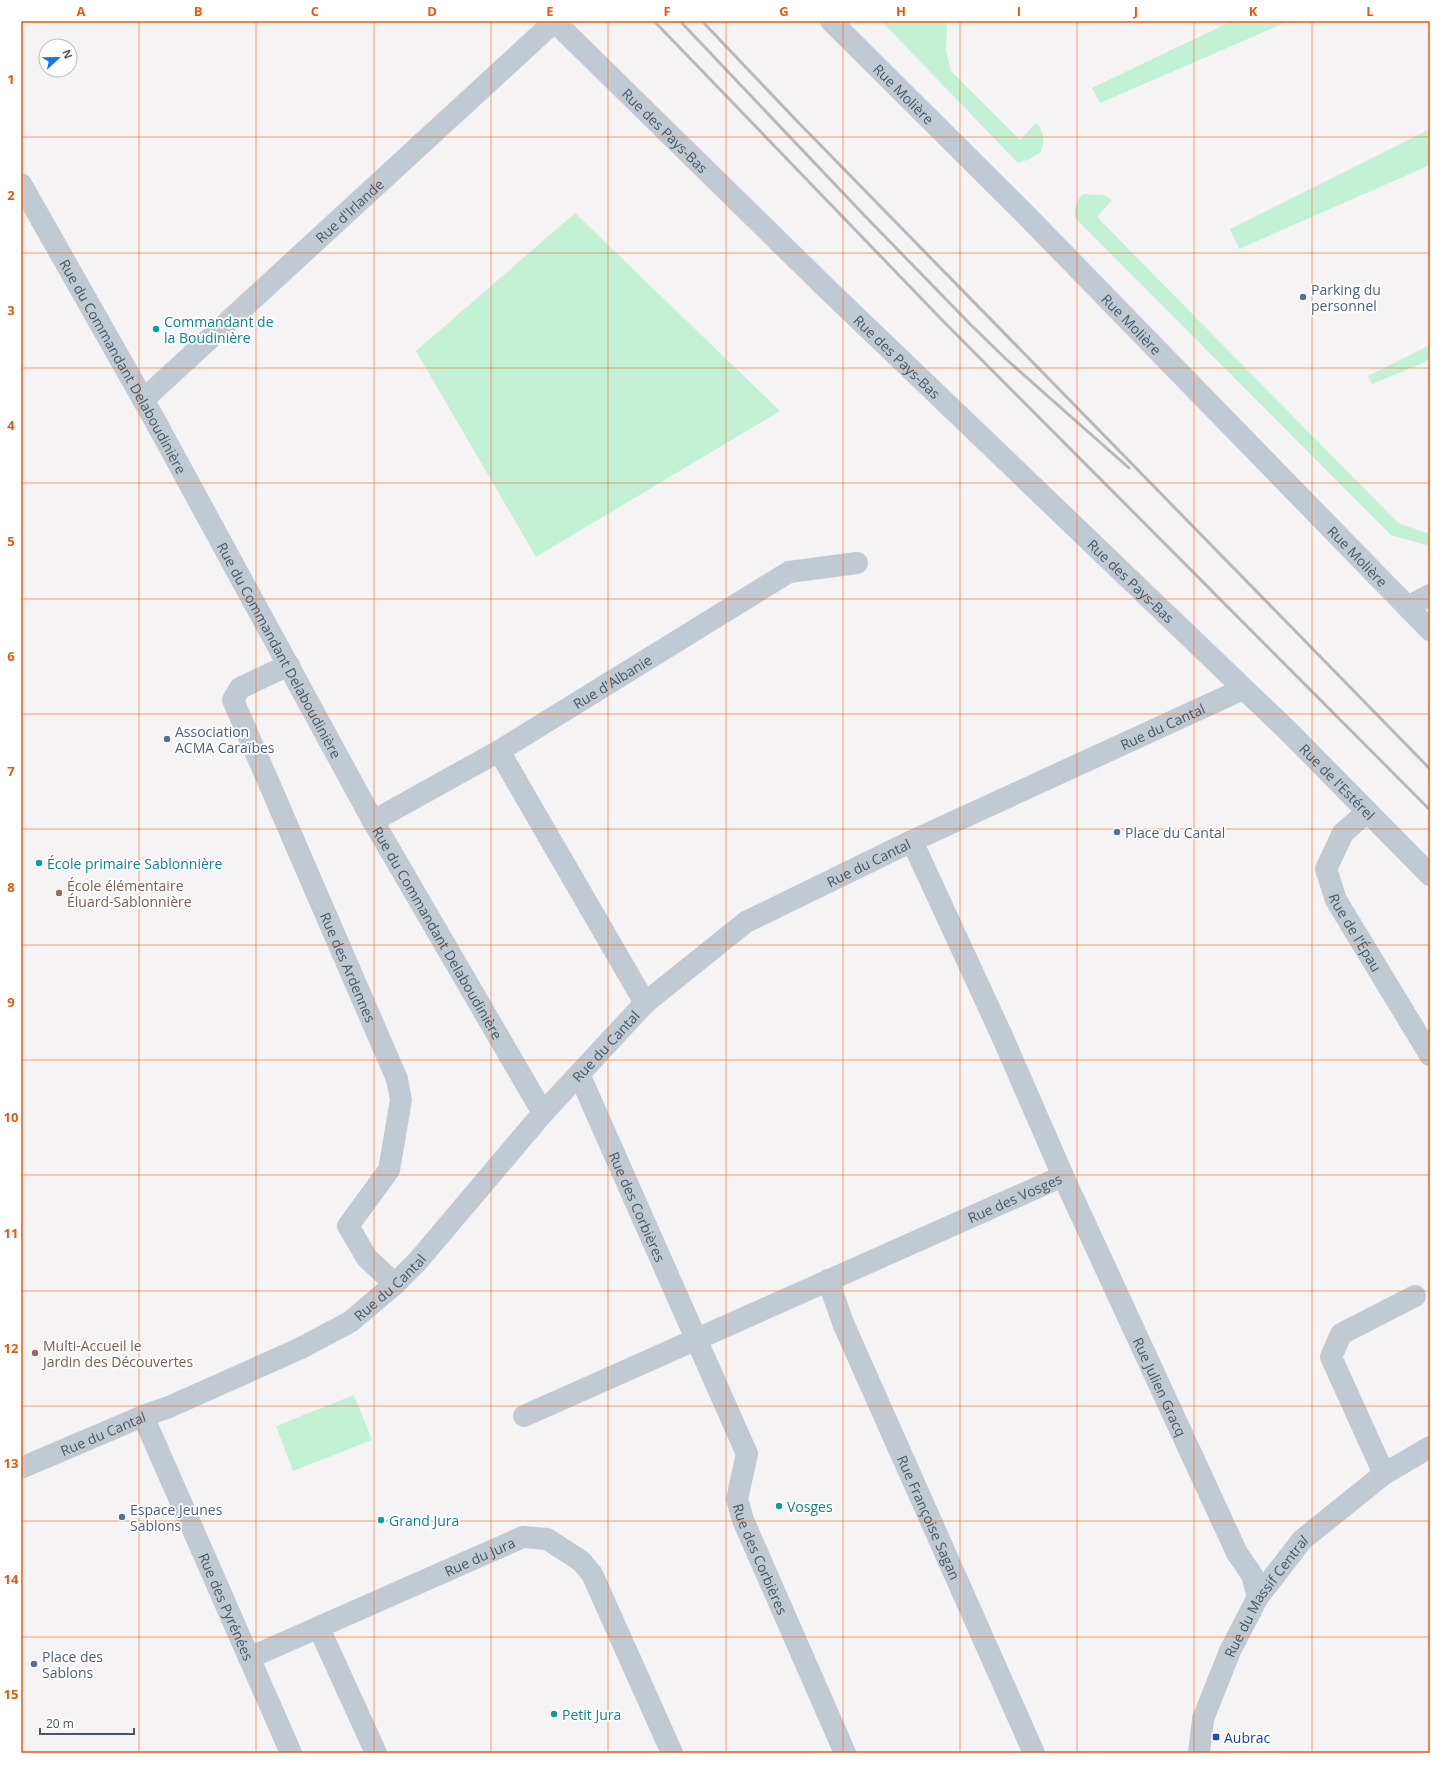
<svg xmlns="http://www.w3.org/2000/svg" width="1451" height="1774" font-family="'Open Sans',sans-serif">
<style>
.green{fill:#c3f1d5}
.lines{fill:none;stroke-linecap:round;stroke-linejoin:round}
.minor{stroke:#c1cad2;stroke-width:22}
.rail{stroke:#b5b8bd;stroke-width:3}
.grid{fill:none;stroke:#e8590c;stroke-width:1;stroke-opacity:0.55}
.service-dot{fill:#5c6f8a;stroke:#fff;stroke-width:1.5}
.culture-dot{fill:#0f9aa8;stroke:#fff;stroke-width:1.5}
.education-dot{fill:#8d6e63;stroke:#fff;stroke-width:1.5}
.transit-dot{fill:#1a4fb4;stroke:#fff;stroke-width:1.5}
.labels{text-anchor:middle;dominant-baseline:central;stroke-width:3.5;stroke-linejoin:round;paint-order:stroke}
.street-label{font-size:14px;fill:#4a5661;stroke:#fff}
.service-label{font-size:14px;fill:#4e5e75;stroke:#fff;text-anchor:start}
.culture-label{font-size:14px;fill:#0d838f;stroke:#fff;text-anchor:start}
.education-label{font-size:14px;fill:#785e54;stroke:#fff;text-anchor:start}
.transit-label{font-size:14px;fill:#164399;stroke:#fff;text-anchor:start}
.neatline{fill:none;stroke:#e8590c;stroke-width:1.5}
.grid-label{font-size:13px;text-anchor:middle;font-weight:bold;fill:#e8590c}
</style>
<rect width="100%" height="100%" fill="#f5f3f3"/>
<!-- green -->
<g class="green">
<path d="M 881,21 L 947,21 L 946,51 L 951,71 L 1020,140 L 1036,123 C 1045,132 1044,141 1041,152 L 1030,159 L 1018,163 Z"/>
<path d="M 1232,21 L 1289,21 L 1100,103 L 1092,88 Z"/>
<path d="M 1430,129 L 1430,165 L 1239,249 L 1230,229 Z"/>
<path d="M 1083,194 L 1104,195 L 1112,200 L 1097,217 L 1398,523 L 1427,533 L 1430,532 L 1430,546 L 1391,535 L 1075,218 C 1074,208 1076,202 1083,194 Z"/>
<path d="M 575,213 L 780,411 L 536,557 L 416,351 Z"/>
<path d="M 1430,345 L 1430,360 L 1372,384 L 1368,376 Z"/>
<path d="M 354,1395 L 372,1440 L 293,1471 L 276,1426 Z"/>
</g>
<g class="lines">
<!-- minor -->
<g class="minor">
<path id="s1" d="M 554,21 L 824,286 L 1289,732 L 1430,875"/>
<path id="s2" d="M 831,21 L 1024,213 L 1430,630"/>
<path id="s3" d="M 21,184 L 153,417 L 373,821 L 543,1113"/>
<path id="s4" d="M 143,400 L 555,21"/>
<path d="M 1408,607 L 1430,595"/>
<path id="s5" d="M 289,665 L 240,688 L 233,700 L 397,1079 L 401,1100 L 389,1170 L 348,1226 L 367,1258 L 395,1284"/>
<path d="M 499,751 L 645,1003"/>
<path id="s6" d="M 1367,812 L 1343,833 L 1326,869 L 1336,900 L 1430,1055"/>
<path id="s7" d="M 373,821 L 499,751 L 789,572 L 857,563"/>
<path id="s8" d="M 579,1074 L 747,1454 L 737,1499 L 743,1520 L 845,1753"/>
<path id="s9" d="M 1063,1176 L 1237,1553 L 1252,1575 L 1258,1597"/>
<path id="s10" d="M 828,1280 L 843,1323 L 1034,1753"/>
<path id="s11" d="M 143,1416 L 291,1753"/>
<path id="s12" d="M 524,1416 L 1063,1176 L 1002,1036 L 912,841"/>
<path id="s13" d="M 21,1468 L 143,1416 L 169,1407 L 299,1349 L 350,1322 L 395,1284 L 417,1262 L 543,1113 L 645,1003 L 746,922 L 912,841 L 1243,689"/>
<path d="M 1384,1474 L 1331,1357 L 1341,1334 L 1415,1296"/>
<path d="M 319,1628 L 376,1753"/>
<path id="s14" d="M 249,1658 L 523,1537 L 547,1539 L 581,1561 L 592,1574 L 672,1753"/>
<path id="s15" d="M 1199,1753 L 1203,1719 L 1230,1651 L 1258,1597 L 1302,1540 L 1384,1474 L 1430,1447"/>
</g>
<!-- rail -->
<g class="rail">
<path d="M 654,21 L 944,322 L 1430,810"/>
<path d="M 680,21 L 864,215 L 971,325 L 1007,360 L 1129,468"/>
<path d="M 702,21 L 795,119 L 1430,769"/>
</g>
</g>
<!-- grid -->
<path class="grid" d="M 139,21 L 139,1753M 256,21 L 256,1753M 374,21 L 374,1753M 491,21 L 491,1753M 608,21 L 608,1753M 726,21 L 726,1753M 843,21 L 843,1753M 960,21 L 960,1753M 1077,21 L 1077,1753M 1194,21 L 1194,1753M 1312,21 L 1312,1753M 21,137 L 1430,137M 21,253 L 1430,253M 21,368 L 1430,368M 21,483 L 1430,483M 21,599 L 1430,599M 21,714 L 1430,714M 21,829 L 1430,829M 21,945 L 1430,945M 21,1060 L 1430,1060M 21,1175 L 1430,1175M 21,1291 L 1430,1291M 21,1406 L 1430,1406M 21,1521 L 1430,1521M 21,1637 L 1430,1637"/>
<!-- markers -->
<g class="service-dot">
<circle cx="1303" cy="297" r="4"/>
<circle cx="167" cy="739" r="4"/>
<circle cx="1117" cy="832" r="4"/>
<circle cx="122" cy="1517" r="4"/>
<circle cx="34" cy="1664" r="4"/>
</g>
<g class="culture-dot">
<circle cx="156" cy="329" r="4"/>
<circle cx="39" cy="863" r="4"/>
<circle cx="779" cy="1506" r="4"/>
<circle cx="381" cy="1520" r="4"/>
<circle cx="554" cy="1714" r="4"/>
</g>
<g class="education-dot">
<circle cx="59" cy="893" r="4"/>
<circle cx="35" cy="1353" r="4"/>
</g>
<rect class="transit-dot" x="1212" y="1733" width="8" height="8" rx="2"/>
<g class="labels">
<!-- street labels -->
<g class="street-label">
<text stroke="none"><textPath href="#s2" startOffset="103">Rue Molière</textPath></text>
<text stroke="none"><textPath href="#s1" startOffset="156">Rue des Pays-Bas</textPath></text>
<text stroke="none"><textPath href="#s4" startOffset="280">Rue d'Irlande</textPath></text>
<text stroke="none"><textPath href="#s2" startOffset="427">Rue Molière</textPath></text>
<text stroke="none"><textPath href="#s1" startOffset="480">Rue des Pays-Bas</textPath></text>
<text stroke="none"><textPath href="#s3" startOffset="209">Rue du Commandant Delaboudinière</textPath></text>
<text stroke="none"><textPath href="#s2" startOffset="751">Rue Molière</textPath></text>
<text stroke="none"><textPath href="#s1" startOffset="804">Rue des Pays-Bas</textPath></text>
<text stroke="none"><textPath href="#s3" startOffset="533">Rue du Commandant Delaboudinière</textPath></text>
<text stroke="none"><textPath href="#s7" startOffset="277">Rue d'Albanie</textPath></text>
<text stroke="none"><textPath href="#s13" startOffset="1385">Rue du Cantal</textPath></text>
<text stroke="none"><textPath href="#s1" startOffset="1092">Rue de l'Estérel</textPath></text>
<text stroke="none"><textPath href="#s13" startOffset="1061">Rue du Cantal</textPath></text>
<text stroke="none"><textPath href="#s3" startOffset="857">Rue du Commandant Delaboudinière</textPath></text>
<text stroke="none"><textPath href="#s6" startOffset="142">Rue de l'Épau</textPath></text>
<text stroke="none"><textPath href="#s5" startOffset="359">Rue des Ardennes</textPath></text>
<text stroke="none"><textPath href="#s13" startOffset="737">Rue du Cantal</textPath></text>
<text stroke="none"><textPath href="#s12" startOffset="537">Rue des Vosges</textPath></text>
<text stroke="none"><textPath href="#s8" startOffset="145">Rue des Corbières</textPath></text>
<text stroke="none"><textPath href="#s13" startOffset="413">Rue du Cantal</textPath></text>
<text stroke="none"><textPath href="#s9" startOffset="232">Rue Julien Gracq</textPath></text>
<text stroke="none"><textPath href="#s13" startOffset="89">Rue du Cantal</textPath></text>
<text stroke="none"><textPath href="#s10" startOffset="258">Rue Françoise Sagan</textPath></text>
<text stroke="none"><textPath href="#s14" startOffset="252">Rue du Jura</textPath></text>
<text stroke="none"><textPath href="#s8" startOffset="526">Rue des Corbières</textPath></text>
<text stroke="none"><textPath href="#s15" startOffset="173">Rue du Massif Central</textPath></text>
<text stroke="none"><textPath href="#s11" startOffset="208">Rue des Pyrénées</textPath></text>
</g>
<!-- service labels -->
<g class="service-label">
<text x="1311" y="289">Parking du<tspan x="1311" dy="16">personnel</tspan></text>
<text x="175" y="731">Association<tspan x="175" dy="16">ACMA Caraïbes</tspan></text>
<text x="1125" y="832">Place du Cantal</text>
<text x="130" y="1509">Espace Jeunes<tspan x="130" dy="16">Sablons</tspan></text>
<text x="42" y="1656">Place des<tspan x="42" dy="16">Sablons</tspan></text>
</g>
<!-- culture labels -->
<g class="culture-label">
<text x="164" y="321">Commandant de<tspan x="164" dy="16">la Boudinière</tspan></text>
<text x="47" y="863">École primaire Sablonnière</text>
<text x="787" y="1506">Vosges</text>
<text x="389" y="1520">Grand Jura</text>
<text x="562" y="1714">Petit Jura</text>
</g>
<!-- education labels -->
<g class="education-label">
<text x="67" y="885">École élémentaire<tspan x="67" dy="16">Éluard-Sablonnière</tspan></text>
<text x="43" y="1345">Multi-Accueil le<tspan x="43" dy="16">Jardin des Découvertes</tspan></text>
</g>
<!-- transit labels -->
<g class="transit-label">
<text x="1224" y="1737">Aubrac</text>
</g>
</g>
<!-- border -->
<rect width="1451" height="1774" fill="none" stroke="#ffffff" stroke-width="44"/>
<!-- north arrow -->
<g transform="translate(58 58) rotate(68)"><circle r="19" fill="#ffffff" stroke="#b7bbc0"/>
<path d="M0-3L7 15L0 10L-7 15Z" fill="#1a73e8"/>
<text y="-6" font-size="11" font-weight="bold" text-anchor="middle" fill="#4a5661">N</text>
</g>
<!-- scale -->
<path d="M40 1728v6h94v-6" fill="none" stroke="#4a5661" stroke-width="2"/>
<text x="46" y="1728" font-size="12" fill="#4a5661" stroke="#ffffff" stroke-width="3" paint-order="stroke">20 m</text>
<rect x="22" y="22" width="1407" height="1730" class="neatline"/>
<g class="grid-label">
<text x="81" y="16">A</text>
<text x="198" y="16">B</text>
<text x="315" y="16">C</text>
<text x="432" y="16">D</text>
<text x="550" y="16">E</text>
<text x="667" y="16">F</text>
<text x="784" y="16">G</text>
<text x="901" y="16">H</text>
<text x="1019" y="16">I</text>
<text x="1136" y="16">J</text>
<text x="1253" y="16">K</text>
<text x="1370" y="16">L</text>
<text x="11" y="84">1</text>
<text x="11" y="200">2</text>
<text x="11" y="315">3</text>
<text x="11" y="430">4</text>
<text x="11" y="546">5</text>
<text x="11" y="661">6</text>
<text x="11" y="776">7</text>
<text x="11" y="892">8</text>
<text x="11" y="1007">9</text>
<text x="11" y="1122">10</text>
<text x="11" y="1238">11</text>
<text x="11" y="1353">12</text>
<text x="11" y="1468">13</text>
<text x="11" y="1584">14</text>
<text x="11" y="1699">15</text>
</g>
</svg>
